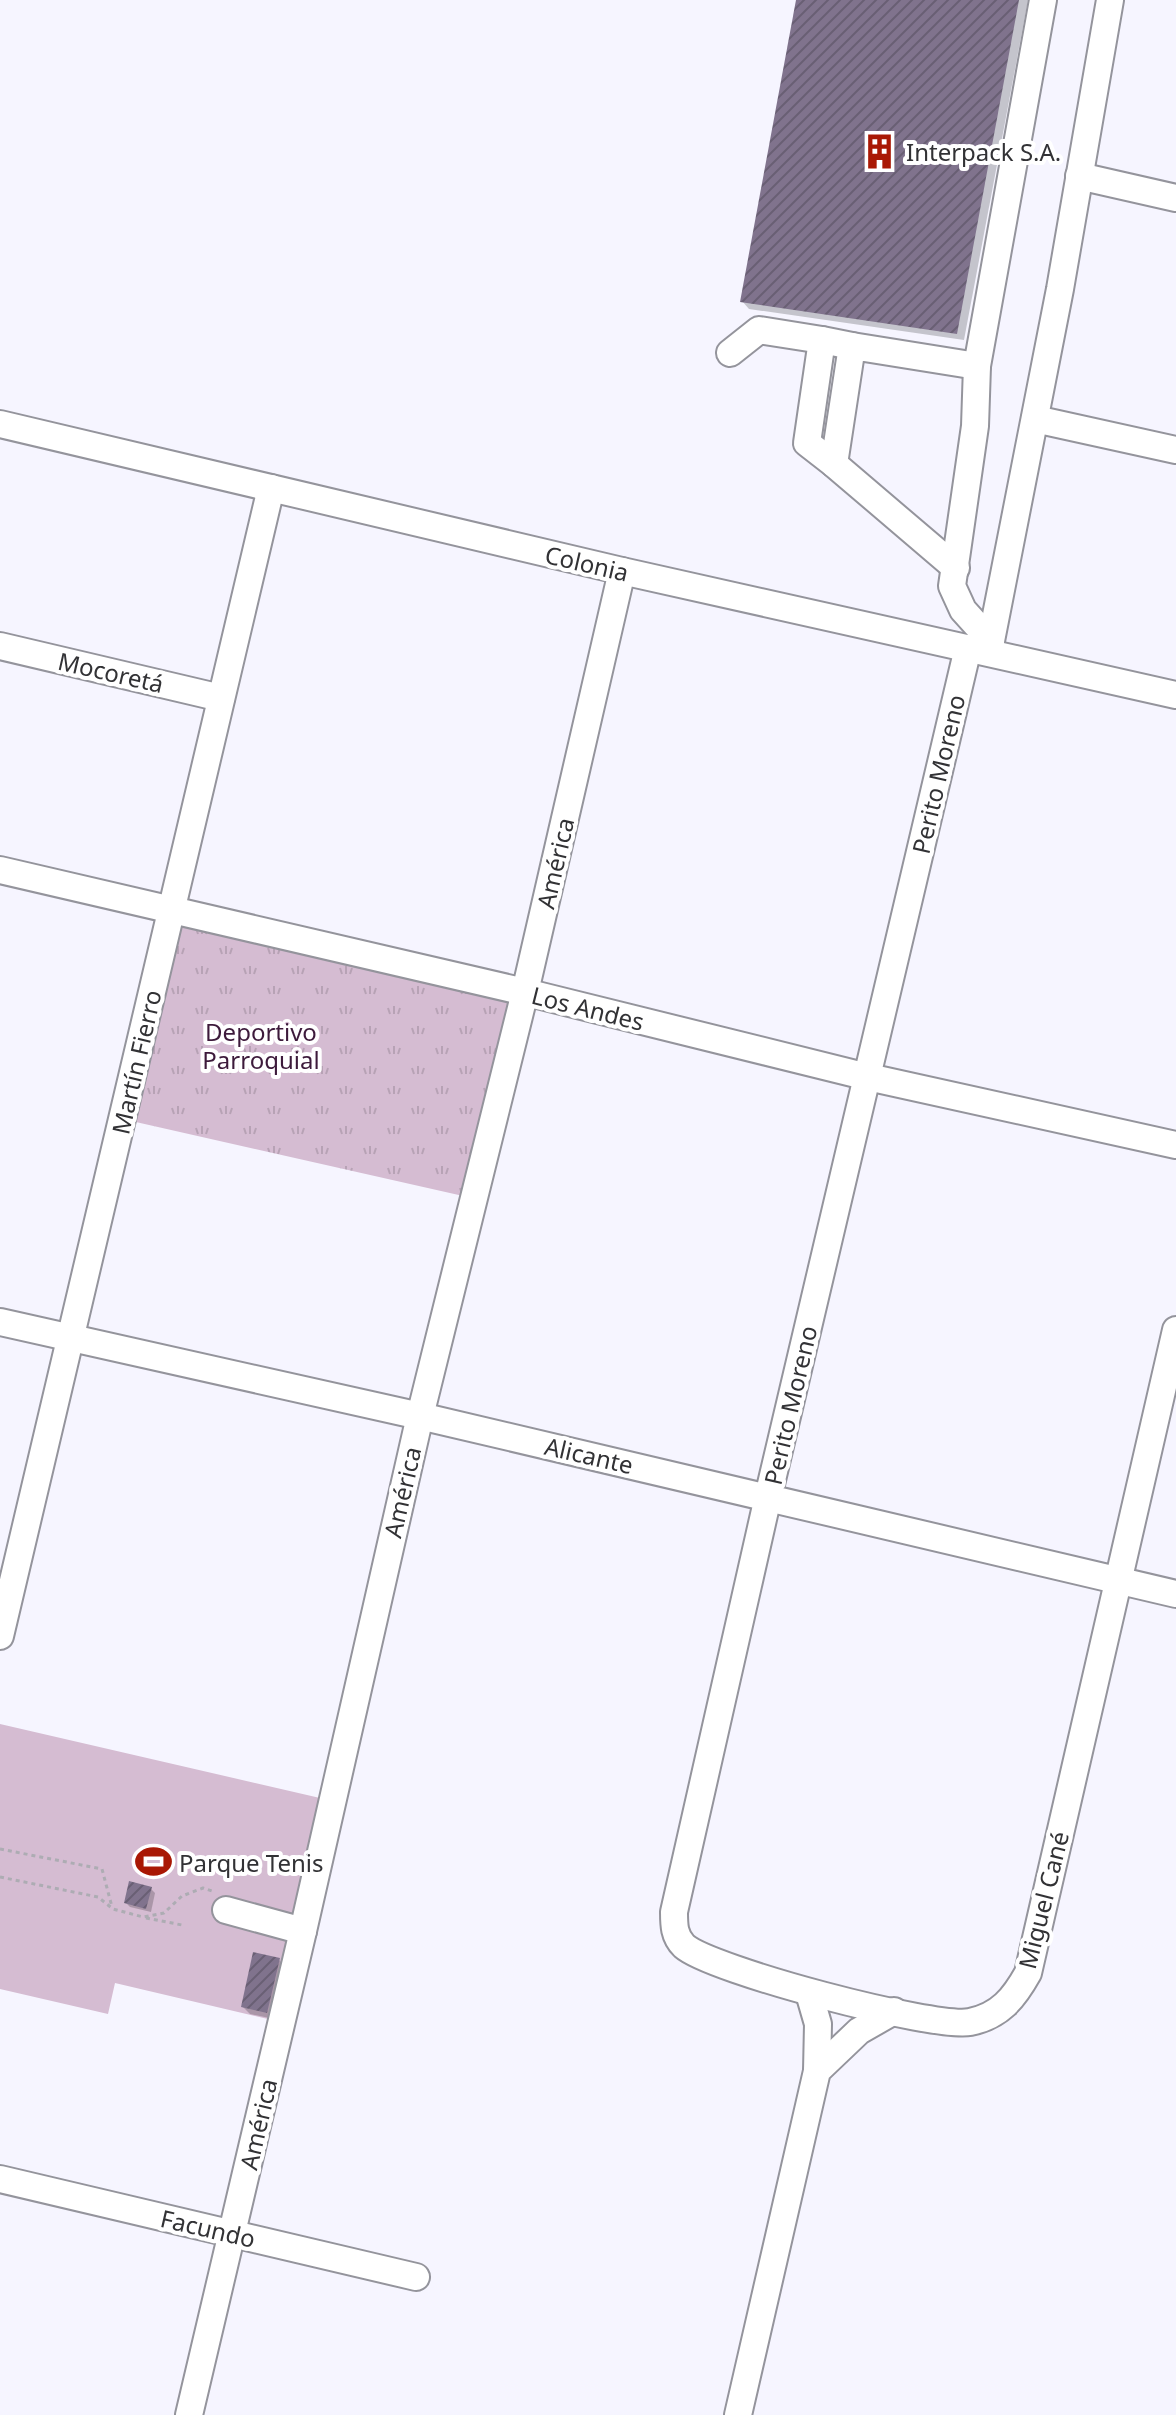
<svg xmlns="http://www.w3.org/2000/svg" width="1176" height="2415" font-family="'Noto Sans',sans-serif">
<style>
.park{fill:url(#park-tufts)}
.garden{fill:#d5bcd2}
.shadow{fill:#0003}
.building{fill:url(#building-hatch)}
.lines{fill:none;stroke-linecap:round;stroke-linejoin:round}
.minor-casing{stroke:#94949c;stroke-width:30}
.path{stroke:#adacb3;stroke-width:3;stroke-dasharray:4 4;stroke-linecap:butt}
.minor{stroke:#fff;stroke-width:26}
.labels{text-anchor:middle;dominant-baseline:central;stroke-width:8;stroke-linejoin:round;paint-order:stroke}
.poi-label{font-size:24px;fill:#323235;stroke:#fff;text-anchor:start}
.street-label{font-size:24px;fill:#323235;stroke:#fff}
.park-label{font-size:24px;fill:#3d1a3b;stroke:#fff}
</style>
<defs>
<pattern id="park-tufts" width="24" height="20" patternUnits="userSpaceOnUse" patternTransform="scale(2)"><rect width="24" height="20" fill="#d5bcd2"/><path d="M3 7l-1-3M5 7V3M7 7l1-3M15 17l-1-3M17 17v-4M19 17l1-3" fill="none" stroke="#b7a2b5"/></pattern>
<pattern id="building-hatch" width="6" height="6" patternUnits="userSpaceOnUse" patternTransform="scale(2)"><rect width="6" height="6" fill="#80738d"/><path d="M-1 1l2-2M0 6l6-6M5 7l2-2" fill="none" stroke="#695f74"/></pattern>
</defs>
<rect width="100%" height="100%" fill="#f6f5ff"/>
<!-- park -->
<path class="park" d="M 175,918 L 520,998 L 472,1198 L 127,1120 Z"/>
<!-- garden -->
<path class="garden" d="M 0,1724 L 320,1798 L 268,2019 L 115,1983 L 108,2014 L 0,1989 Z"/>
<!-- shadow -->
<g class="shadow">
<path d="M 798,0 L 1028,0 L 964,340 L 749,309 L 742,301 Z"/>
<path d="M 151,1889 L 155,1893 L 151,1912 L 130,1907 L 126,1903 Z"/>
<path d="M 279,1960 L 287,1968 L 274,2019 L 250,2014 L 243,2007 Z"/>
</g>
<!-- building -->
<g class="building">
<path d="M 796,0 L 1019,0 L 957,334 L 740,302 Z"/>
<path d="M 129,1881 L 152,1887 L 146,1909 L 124,1903 Z"/>
<path d="M 253,1952 L 280,1958 L 267,2013 L 241,2007 Z"/>
</g>
<g class="lines">
<defs>
<g id="minor">
<path d="M 1079,176 L 1176,198"/>
<path d="M 730,353 L 759,330 L 822,340"/>
<path d="M 1035,419 L 1176,450"/>
<path d="M 0,424 L 622,571 L 1176,695"/>
<path d="M 834,464 L 807,443 L 822,340 L 852,346"/>
<path d="M 956,568 L 834,464 L 852,346 L 977,366"/>
<path d="M 991,641 L 963,610 L 952,586 L 975,426 L 977,366 L 1043,0"/>
<path d="M 0,646 L 221,698"/>
<path d="M 968,648 L 768,1497 L 674,1912 C 674,1925 674,1936 684,1946 C 711,1970 934,2029 970,2022 C 1000,2016 1014,1998 1028,1973 L 1176,1330"/>
<path d="M 989,651 L 1060,289 L 1110,0"/>
<path d="M 0,870 L 525,992 L 868,1077 L 1176,1145"/>
<path d="M 0,1322 L 420,1416 L 1176,1594"/>
<path d="M 0,1636 L 271,488"/>
<path d="M 226,1910 L 303,1931"/>
<path d="M 809,1993 L 818,2024 L 817,2071"/>
<path d="M 0,2179 L 416,2277"/>
<path d="M 189,2415 L 303,1931 L 420,1416 L 525,992 L 622,571"/>
<path d="M 738,2415 L 817,2071 L 859,2031 L 894,2011"/>
</g>
</defs>
<!-- minor casing -->
<use href="#minor" class="minor-casing"/>
<!-- path -->
<g class="path">
<path d="M 0,1849 L 102,1869 L 112,1907"/>
<path d="M 0,1877 L 98,1897 L 113,1909 L 143,1917 L 164,1913 L 182,1896 L 203,1888 L 215,1892"/>
<path d="M 146,1918 L 182,1925"/>
</g>
<!-- minor -->
<use href="#minor" class="minor"/>
</g>
<!-- icons -->
<defs>
<symbol id="building-bare" viewBox="-9 -9 18 18"><path d="M-4-6H4V6H1V3H-1V6H-4ZM-2.5-4.3h1.7v1.8h-1.7ZM.8-4.3h1.7v1.8H.8ZM-2.5-1h1.7V.8h-1.7ZM.8-1h1.7V.8H.8Z" fill="#a91804" stroke="#fff" stroke-width="2.5" paint-order="stroke"/></symbol>
<symbol id="stadium-bare" viewBox="-9 -9 18 18"><path d="M0-5a6.5 5 0 1 0 0 10a6.5 5 0 1 0 0-10ZM-3.5-1.8h7v3.6h-7Z" fill="#a91804" stroke="#fff" stroke-width="2.5" paint-order="stroke"/></symbol>
</defs>
<g fill-rule="evenodd">
<use href="#building-bare" x="854" y="126" width="51" height="51"/>
<use href="#stadium-bare" x="128" y="1836" width="51" height="51"/>
</g>
<g class="labels">
<!-- poi labels -->
<g class="poi-label">
<text x="906" y="151">Interpack S.A.</text>
<text x="179" y="1862">Parque Tenis</text>
</g>
<!-- street labels -->
<g class="street-label">
<text transform="translate(587 563) rotate(13)">Colonia</text>
<text transform="translate(111 672) rotate(13)">Mocoretá</text>
<text transform="translate(938 774) rotate(-77)">Perito Moreno</text>
<text transform="translate(555 863) rotate(-77)">América</text>
<text transform="translate(588 1008) rotate(14)">Los Andes</text>
<text transform="translate(136 1062) rotate(-77)">Martín Fierro</text>
<text transform="translate(790 1405) rotate(-77)">Perito Moreno</text>
<text transform="translate(589 1455) rotate(13)">Alicante</text>
<text transform="translate(402 1492) rotate(-77)">América</text>
<text transform="translate(1043 1900) rotate(-76)">Miguel Cané</text>
<text transform="translate(258 2124) rotate(-77)">América</text>
<text transform="translate(208 2228) rotate(13)">Facundo</text>
</g>
<!-- park labels -->
<g class="park-label">
<text x="261" y="1031">Deportivo<tspan x="261" dy="28">Parroquial</tspan></text>
</g>
</g>
</svg>
